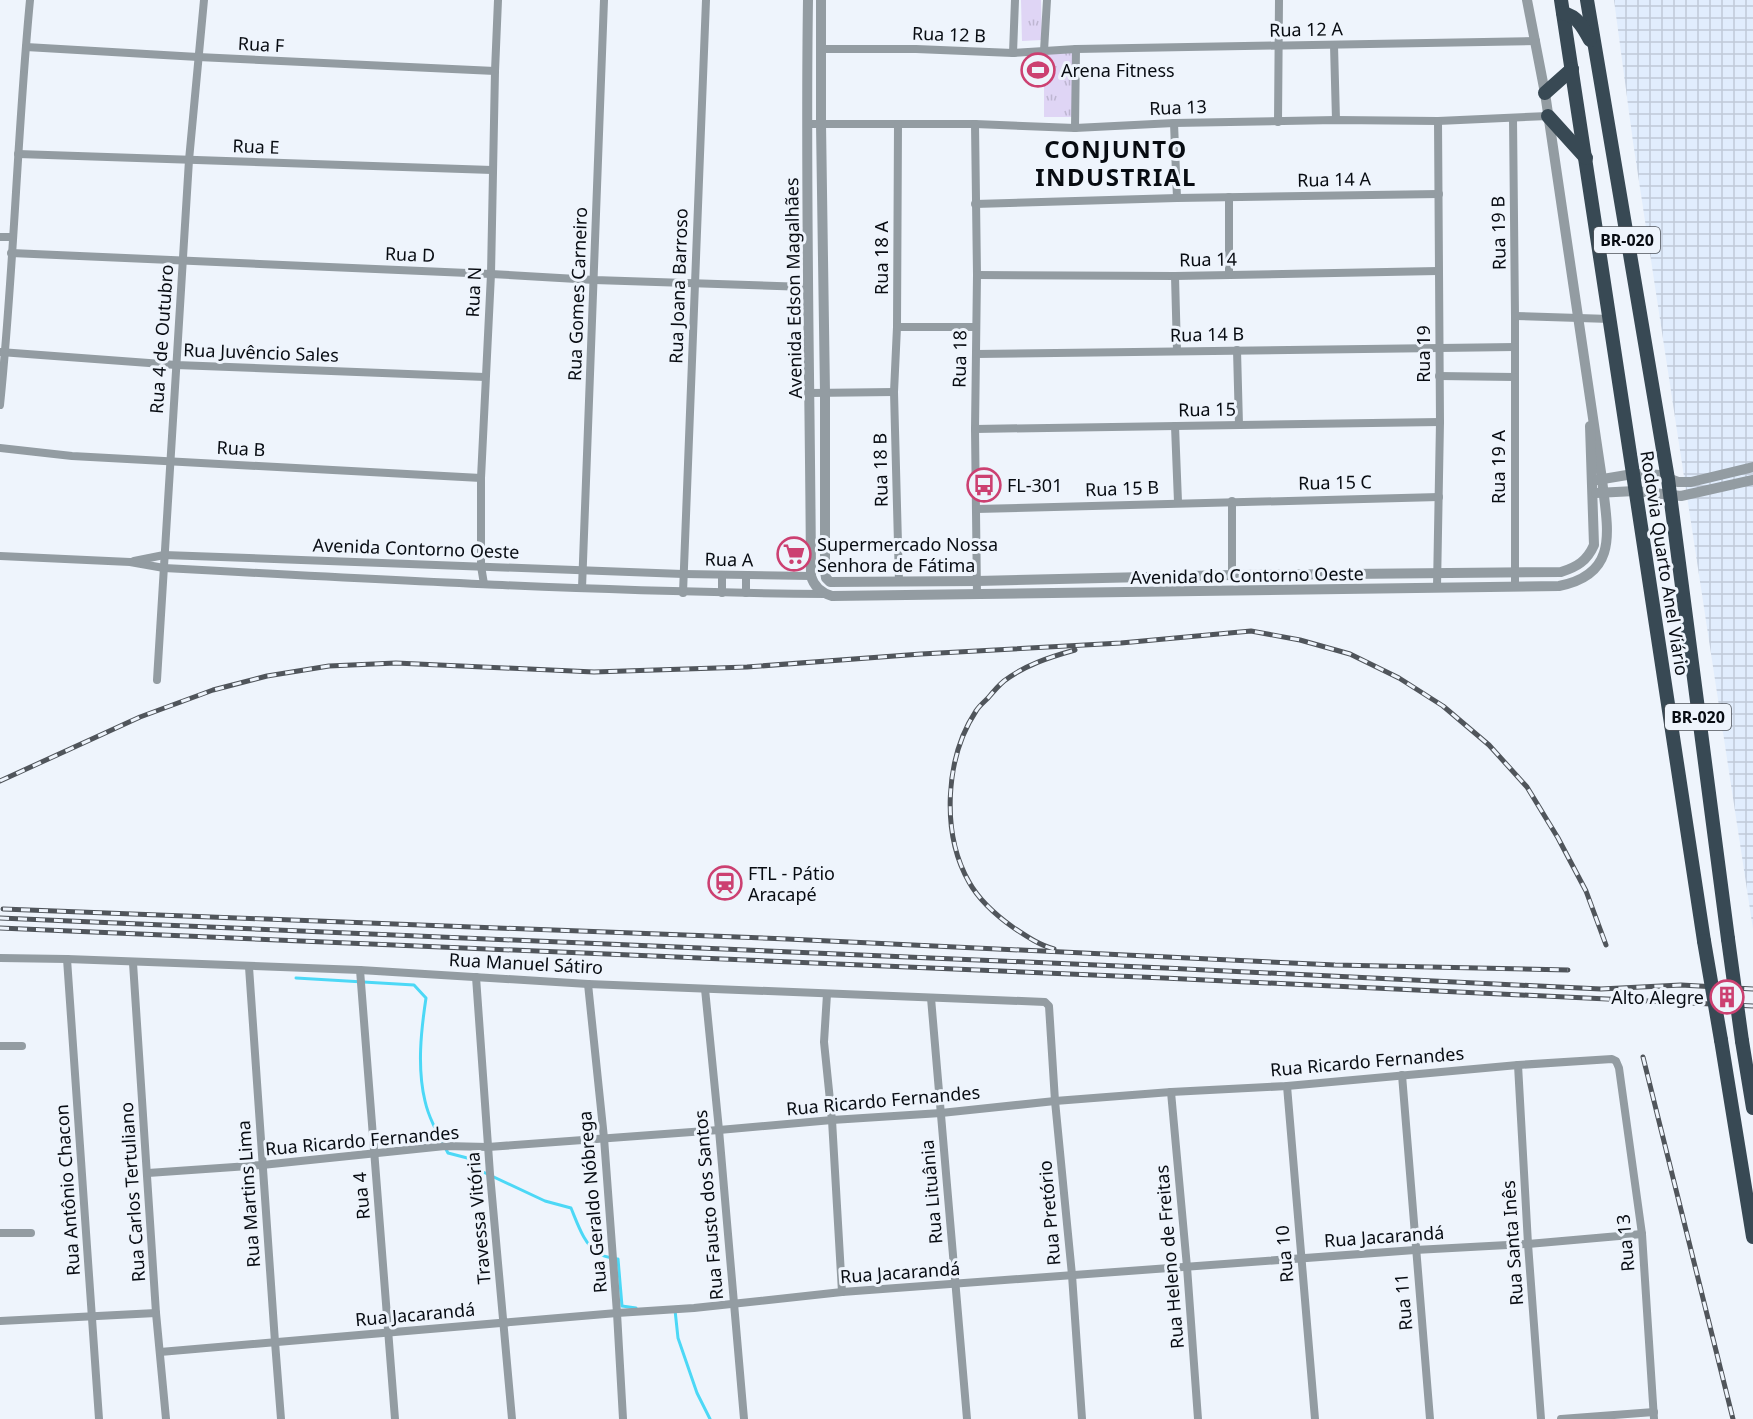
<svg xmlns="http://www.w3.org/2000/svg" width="1753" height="1419" font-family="'Noto Sans',sans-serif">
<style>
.industrial{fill:url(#industrial-grid)}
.park{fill:url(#park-tufts)}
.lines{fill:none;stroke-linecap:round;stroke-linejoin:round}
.stream{stroke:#4cd8f6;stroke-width:3}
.minor{stroke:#939ca2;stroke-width:8}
.tertiary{stroke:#939ca2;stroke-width:10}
.trunk{stroke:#384954;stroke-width:14}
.rail-casing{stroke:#50555b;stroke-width:5}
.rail{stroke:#eef4fc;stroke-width:3;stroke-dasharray:9;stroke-linecap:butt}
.trunk-bridge{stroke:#384954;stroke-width:14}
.labels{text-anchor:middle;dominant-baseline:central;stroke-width:6;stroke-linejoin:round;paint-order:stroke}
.shield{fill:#eef4fc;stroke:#4d5258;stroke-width:1.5}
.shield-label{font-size:16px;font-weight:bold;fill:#080c12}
.street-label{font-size:18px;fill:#080c12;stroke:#eef4fc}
.poi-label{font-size:18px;fill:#080c12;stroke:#eef4fc;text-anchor:start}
.district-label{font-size:24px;font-weight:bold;letter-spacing:1.5px;fill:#080c12;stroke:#eef4fc}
</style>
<defs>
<pattern id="industrial-grid" width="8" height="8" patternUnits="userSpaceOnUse" patternTransform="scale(1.5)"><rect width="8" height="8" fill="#e1edfd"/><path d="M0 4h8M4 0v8" fill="none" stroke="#c0cad8"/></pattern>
<pattern id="park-tufts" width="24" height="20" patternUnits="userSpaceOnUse" patternTransform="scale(1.5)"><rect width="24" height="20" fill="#dfd5f5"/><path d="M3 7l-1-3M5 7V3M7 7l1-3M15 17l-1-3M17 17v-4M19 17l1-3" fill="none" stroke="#beb6d1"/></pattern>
</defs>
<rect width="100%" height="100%" fill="#eef4fc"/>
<!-- industrial -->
<path class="industrial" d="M 1614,0 L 1753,0 L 1753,929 L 1633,142 Z"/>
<!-- park -->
<g class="park">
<path d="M 1021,0 L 1041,0 L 1042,40 L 1022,41 Z"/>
<path d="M 1047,52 L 1072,52 L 1072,117 L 1044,117 L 1044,86 L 1047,86 Z"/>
</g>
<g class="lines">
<!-- stream -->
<g class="stream">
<path d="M 296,978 L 414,985 L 426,998 C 421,1031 417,1068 425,1101 C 429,1119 439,1136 448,1153 L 475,1160 L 481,1171 L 545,1201 L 571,1208 C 577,1222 584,1245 599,1254 C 604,1257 612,1258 618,1259 L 622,1306 L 636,1308"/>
<path d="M 675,1310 L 678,1338 L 697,1393 L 710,1419"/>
</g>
<!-- minor -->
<g class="minor">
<path d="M 1334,45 L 1336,120"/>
<path d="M 26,47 L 198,57 L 495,71"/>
<path d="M 821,49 L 916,49 L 1013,53 L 1076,49 L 1536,41"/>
<path d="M 1044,51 L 1047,0"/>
<path d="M 1013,53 L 1015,0"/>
<path d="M 1513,118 L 1515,316 L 1515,587"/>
<path d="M 1278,122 L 1279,0"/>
<path d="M 1174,123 L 1177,198"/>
<path d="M 808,124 L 975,124 L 1075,128 L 1174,123 L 1336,120 L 1438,121 L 1548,116"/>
<path d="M 898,124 L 897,327 L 894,392 L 899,582"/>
<path d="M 975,124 L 977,275 L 975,429 L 977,595"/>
<path d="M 1075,128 L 1076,49"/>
<path d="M 18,154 L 492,170"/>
<path d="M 975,204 L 1177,198 L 1439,194"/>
<path d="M 0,237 L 12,237"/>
<path d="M 11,253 L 491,274 L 594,280 L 807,287"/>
<path d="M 977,275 L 1175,276 L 1438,271"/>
<path d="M 1229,275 L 1229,197"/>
<path d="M 1175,276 L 1177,351"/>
<path d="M 1515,316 L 1610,319"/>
<path d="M 897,327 L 976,327"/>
<path d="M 1237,350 L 1239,425"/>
<path d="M 0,352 L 176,365 L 485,377"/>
<path d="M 976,354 L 1515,347"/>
<path d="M 1439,376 L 1514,377"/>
<path d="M 810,393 L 894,392"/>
<path d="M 0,405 C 14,270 17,135 30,0"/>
<path d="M 1175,426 L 1178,502"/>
<path d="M 975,429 L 1440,422"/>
<path d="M 0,448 L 72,456 L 481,478"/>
<path d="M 1232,501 L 1232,575"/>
<path d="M 976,509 L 1439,497"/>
<path d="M 0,556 L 130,562 L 164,568 C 384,580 605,592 825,594"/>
<path d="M 134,561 L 164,555 L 683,574 L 811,576"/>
<path d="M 484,584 L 481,566 L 481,478 L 491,274 L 495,71 L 498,0"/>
<path d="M 1437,587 L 1440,422 L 1438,121"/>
<path d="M 582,588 L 604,0"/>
<path d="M 683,593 L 706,0"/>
<path d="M 722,593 L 722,575"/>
<path d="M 746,593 L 746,575"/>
<path d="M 157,680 L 189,160 L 204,0"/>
<path d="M 0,958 L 67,959 L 360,970 L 588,984 L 1045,1002 L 1049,1006 L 1055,1101 L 1072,1275 L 1082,1419"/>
<path d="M 67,959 L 99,1419"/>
<path d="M 133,963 L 156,1313 L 166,1419"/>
<path d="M 249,967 L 275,1342 L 281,1419"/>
<path d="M 360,970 L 395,1419"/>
<path d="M 476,977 L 490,1174 L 512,1419"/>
<path d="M 588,984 L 604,1138 L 617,1313 L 623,1419"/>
<path d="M 705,989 L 719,1130 L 744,1419"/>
<path d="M 827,994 L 824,1042 L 832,1120 L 842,1292"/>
<path d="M 931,998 L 967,1419"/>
<path d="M 0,1046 L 22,1046"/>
<path d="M 1518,1065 L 1528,1244 L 1541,1419"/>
<path d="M 1402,1075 L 1430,1419"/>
<path d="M 1287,1086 L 1315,1419"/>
<path d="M 1171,1092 L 1187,1267 L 1198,1419"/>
<path d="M 148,1173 L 262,1165 L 445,1146 L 488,1147 L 719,1130 L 832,1120 L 941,1113 L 1055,1101 L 1171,1092 L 1287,1086 L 1518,1065 L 1612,1059 L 1616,1061 L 1619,1068 L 1642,1234 L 1654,1419"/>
<path d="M 0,1233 L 31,1233"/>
<path d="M 0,1321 L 156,1313"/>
<path d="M 160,1352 L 617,1313 L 694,1308 L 842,1292 L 1415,1250 L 1528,1244 L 1642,1234"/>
<path d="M 1561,1419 L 1654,1412"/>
</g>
<!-- tertiary -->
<g class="tertiary">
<path d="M 808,0 C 805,192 810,384 811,576 C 814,587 822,593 832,596 L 1559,586 C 1621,574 1607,528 1602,479 L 1545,93 L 1527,0"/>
<path d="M 821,0 L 821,124 L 825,393 L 825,571 L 826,578 L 830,582 L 977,581 L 1232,575 L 1561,572 C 1577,567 1587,561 1594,545 L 1590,426"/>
<path d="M 1597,480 L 1633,474 L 1647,474 L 1660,475 L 1678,482 L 1691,482 L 1753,467"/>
<path d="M 1596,493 L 1635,491 L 1681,496 L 1753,480"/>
</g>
<!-- trunk -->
<g class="trunk">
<path d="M 1561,0 L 1704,941"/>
<path d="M 1587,0 L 1668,479 L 1728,939"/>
<path d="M 1563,13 C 1577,16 1583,27 1590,40"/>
<path d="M 1545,93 L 1572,69"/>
<path d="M 1548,116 L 1586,158"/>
<path d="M 1721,1040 L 1753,1237"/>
<path d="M 1742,1041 L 1753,1108"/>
</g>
<defs>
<g id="rail">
<path d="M 0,781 L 140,717 L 213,690 L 267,676 L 329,666 L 396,663 L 594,672 L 747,667 L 921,654 L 1121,643 L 1251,631 L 1300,640 L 1350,654 L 1399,678 L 1443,706 L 1489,745 L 1527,787 L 1558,838 L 1586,891 L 1606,945"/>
<path d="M 3,909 L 787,939 L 1335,965 L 1568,970"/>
<path d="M 0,918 L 1165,968 L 1601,989 L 1681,985 L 1753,989"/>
<path d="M 0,928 L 1164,978 L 1753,1006"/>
<path d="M 1054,949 C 1039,945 1026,936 1014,928 C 997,916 979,900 969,882 C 941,833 945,758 976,711 C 979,706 984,702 988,698 C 993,692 998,686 1004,681 C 1025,665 1050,657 1075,650"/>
<path d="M 1643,1057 L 1733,1419"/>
</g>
</defs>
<!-- rail casing -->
<use href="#rail" class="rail-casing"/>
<!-- rail -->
<use href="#rail" class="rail"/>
<!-- trunk-bridge -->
<g class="trunk-bridge">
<path d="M 1728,939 L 1742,1041"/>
<path d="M 1704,941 L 1721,1040"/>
</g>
</g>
<!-- icons -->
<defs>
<symbol id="stadium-ring" viewBox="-11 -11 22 22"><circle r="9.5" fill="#eef4fc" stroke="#cc4071" stroke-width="1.5"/><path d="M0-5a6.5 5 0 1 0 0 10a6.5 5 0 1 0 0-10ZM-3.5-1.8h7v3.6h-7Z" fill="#cc4071"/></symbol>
<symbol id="bus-ring" viewBox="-11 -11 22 22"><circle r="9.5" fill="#eef4fc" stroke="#cc4071" stroke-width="1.5"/><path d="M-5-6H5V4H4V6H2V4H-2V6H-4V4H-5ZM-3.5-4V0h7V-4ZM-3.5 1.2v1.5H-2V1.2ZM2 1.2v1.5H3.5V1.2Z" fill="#cc4071"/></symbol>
<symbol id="supermarket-ring" viewBox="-11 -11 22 22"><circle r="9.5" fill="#eef4fc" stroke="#cc4071" stroke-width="1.5"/><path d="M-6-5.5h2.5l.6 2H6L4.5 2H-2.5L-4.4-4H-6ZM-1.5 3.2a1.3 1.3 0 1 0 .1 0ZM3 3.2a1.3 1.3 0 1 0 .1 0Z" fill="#cc4071"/></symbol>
<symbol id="station-ring" viewBox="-11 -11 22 22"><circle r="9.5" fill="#eef4fc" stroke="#cc4071" stroke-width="1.5"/><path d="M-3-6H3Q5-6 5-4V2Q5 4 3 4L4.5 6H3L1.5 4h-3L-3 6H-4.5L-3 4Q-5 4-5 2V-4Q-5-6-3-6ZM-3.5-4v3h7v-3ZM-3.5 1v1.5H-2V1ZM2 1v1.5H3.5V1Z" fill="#cc4071"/></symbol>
<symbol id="building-ring" viewBox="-11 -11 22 22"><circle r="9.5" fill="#eef4fc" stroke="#cc4071" stroke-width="1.5"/><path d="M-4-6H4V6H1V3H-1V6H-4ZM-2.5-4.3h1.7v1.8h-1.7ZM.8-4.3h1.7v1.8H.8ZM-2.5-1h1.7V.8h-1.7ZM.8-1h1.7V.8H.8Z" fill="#cc4071"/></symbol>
</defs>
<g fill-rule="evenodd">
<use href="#stadium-ring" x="1019" y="51" width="38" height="38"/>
<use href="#bus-ring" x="965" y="466" width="38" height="38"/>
<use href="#supermarket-ring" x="775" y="535" width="38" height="38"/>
<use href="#station-ring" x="706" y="864" width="38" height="38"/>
<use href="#building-ring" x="1708" y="978" width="38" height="38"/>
</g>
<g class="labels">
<!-- shield labels -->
<g class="shield">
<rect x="1594" y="227" width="66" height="26" rx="4.5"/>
<rect x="1665" y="704" width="66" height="26" rx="4.5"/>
</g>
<g class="shield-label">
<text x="1627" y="240">BR-020</text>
<text x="1698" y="717">BR-020</text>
</g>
<!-- street labels -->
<g class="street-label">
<text transform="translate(1306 29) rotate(-1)">Rua 12 A</text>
<text transform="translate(949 34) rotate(2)">Rua 12 B</text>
<text transform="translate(261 44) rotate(3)">Rua F</text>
<text transform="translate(1178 107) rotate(-2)">Rua 13</text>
<text transform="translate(256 146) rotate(2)">Rua E</text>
<text transform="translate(1334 179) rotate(-1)">Rua 14 A</text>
<text transform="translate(1498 233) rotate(-91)">Rua 19 B</text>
<text transform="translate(410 254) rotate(2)">Rua D</text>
<text transform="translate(881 258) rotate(-90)">Rua 18 A</text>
<text transform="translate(1208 259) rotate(-1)">Rua 14</text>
<text transform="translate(678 286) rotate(-88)">Rua Joana Barroso</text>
<text transform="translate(793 288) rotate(-91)">Avenida Edson Magalhães</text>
<text transform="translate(473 292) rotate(-87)">Rua N</text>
<text transform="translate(577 294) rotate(-88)">Rua Gomes Carneiro</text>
<text transform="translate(1207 334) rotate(-1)">Rua 14 B</text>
<text transform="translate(161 339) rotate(-86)">Rua 4 de Outubro</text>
<text transform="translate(261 352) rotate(2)">Rua Juvêncio Sales</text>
<text transform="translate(1423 354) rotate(-90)">Rua 19</text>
<text transform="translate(959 359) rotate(-89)">Rua 18</text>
<text transform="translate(1207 409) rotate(-1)">Rua 15</text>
<text transform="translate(241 448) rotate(3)">Rua B</text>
<text transform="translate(1498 467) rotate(-90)">Rua 19 A</text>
<text transform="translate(880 470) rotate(-91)">Rua 18 B</text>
<text transform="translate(1335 482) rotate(-1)">Rua 15 C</text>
<text transform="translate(1122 488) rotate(-2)">Rua 15 B</text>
<text transform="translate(416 548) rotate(2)">Avenida Contorno Oeste</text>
<text transform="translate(729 559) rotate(1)">Rua A</text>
<text transform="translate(1665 563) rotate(81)">Rodovia Quarto Anel Viário</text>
<text transform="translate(1247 575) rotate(-1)">Avenida do Contorno Oeste</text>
<text transform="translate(526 963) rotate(3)">Rua Manuel Sátiro</text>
<text transform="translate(1367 1061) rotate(-5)">Rua Ricardo Fernandes</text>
<text transform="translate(883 1100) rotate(-5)">Rua Ricardo Fernandes</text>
<text transform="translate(362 1140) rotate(-5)">Rua Ricardo Fernandes</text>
<text transform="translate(67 1190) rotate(-94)">Rua Antônio Chacon</text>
<text transform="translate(132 1192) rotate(-94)">Rua Carlos Tertuliano</text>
<text transform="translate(931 1192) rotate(-95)">Rua Lituânia</text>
<text transform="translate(248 1194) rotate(-94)">Rua Martins Lima</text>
<text transform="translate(361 1196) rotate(-95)">Rua 4</text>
<text transform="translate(592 1202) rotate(-95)">Rua Geraldo Nóbrega</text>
<text transform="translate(708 1205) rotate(-95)">Rua Fausto dos Santos</text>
<text transform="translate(1049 1213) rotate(-95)">Rua Pretório</text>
<text transform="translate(478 1218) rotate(-95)">Travessa Vitória</text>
<text transform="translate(1384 1236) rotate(-4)">Rua Jacarandá</text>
<text transform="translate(1512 1243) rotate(-94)">Rua Santa Inês</text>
<text transform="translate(1625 1243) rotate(-95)">Rua 13</text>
<text transform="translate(1284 1254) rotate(-95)">Rua 10</text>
<text transform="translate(1169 1257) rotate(-95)">Rua Heleno de Freitas</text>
<text transform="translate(900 1272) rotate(-4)">Rua Jacarandá</text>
<text transform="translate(1403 1302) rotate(-95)">Rua 11</text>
<text transform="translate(415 1314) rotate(-5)">Rua Jacarandá</text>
</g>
<!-- poi labels -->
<g class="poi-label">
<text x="1061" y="70">Arena Fitness</text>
<text x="1007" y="485">FL-301</text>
<text x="817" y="544">Supermercado Nossa<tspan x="817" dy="21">Senhora de Fátima</tspan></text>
<text x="748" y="873">FTL - Pátio<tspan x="748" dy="21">Aracapé</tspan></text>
<text x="1704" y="997" text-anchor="end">Alto Alegre</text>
</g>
<!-- district labels -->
<g class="district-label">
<text x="1116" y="148">CONJUNTO<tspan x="1116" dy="28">INDUSTRIAL</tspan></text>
</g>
</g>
</svg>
